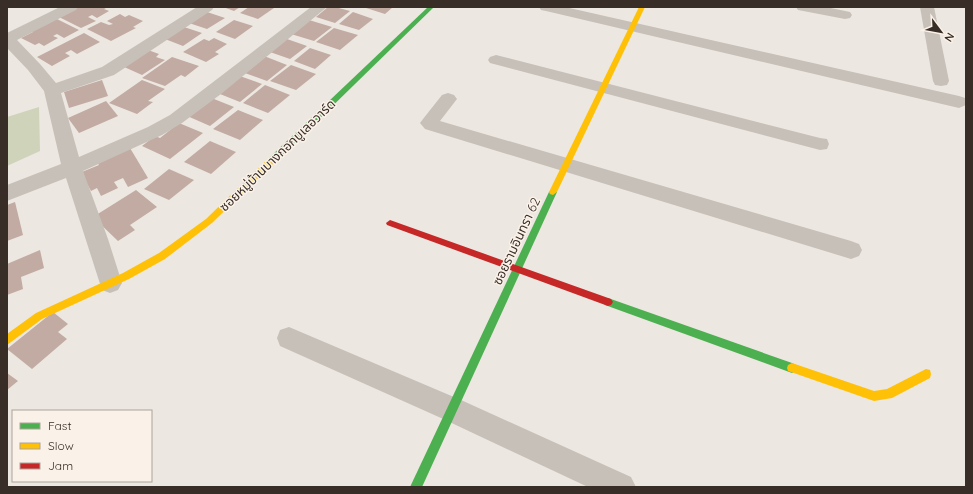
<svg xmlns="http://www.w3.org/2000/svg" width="973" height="494" font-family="Quicksand,'Noto Sans Thai',sans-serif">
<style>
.green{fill:#ced3ba}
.building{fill:#c2aba2}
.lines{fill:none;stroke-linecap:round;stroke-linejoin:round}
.street{fill:#c7c0b9;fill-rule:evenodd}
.fast{fill:#4caf50;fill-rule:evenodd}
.slow{fill:#ffc107;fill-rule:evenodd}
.jam{fill:#c62828;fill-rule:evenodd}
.labels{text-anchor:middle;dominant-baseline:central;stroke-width:3;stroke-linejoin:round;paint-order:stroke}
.street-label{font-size:13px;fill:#382d27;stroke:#faf2e8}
</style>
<rect width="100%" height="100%" fill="#ede7e1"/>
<!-- green -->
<path class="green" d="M 39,107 L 40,151 L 7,166 L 7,117 Z"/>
<!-- building -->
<g class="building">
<path d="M 77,7 L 108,7 L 104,9 L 109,11 L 97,18 L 92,15 L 88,17 L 96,21 L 81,28 L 59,17 Z"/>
<path d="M 223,7 L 240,7 L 234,11 Z"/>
<path d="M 249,7 L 271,7 L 274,8 L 258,19 L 240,13 Z"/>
<path d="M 328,7 L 335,7 L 350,11 L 335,23 L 316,17 Z"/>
<path d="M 363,7 L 393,7 L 385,14 Z"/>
<path d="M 207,12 L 225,18 L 207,29 L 189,23 Z"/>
<path d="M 353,12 L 373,19 L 359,30 L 339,24 Z"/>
<path d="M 120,14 L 125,17 L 129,15 L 143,21 L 133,27 L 136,28 L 111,41 L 87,29 L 101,22 L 109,25 L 113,24 L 107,21 Z"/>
<path d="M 57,19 L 79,30 L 64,38 L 57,34 L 53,36 L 58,38 L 44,46 L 39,43 L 35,45 L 21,38 L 33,32 L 30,31 Z"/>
<path d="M 234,20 L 253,26 L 235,39 L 216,32 Z"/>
<path d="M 309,20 L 332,27 L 314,41 L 291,34 Z"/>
<path d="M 184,27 L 202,33 L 183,46 L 165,39 Z"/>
<path d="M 334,28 L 358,35 L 340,50 L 316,42 Z"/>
<path d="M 84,33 L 100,42 L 77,54 L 71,50 L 65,53 L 70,56 L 52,66 L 37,57 Z"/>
<path d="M 214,38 L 227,44 L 215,52 L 219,54 L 206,62 L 183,52 L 204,39 L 209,41 Z"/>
<path d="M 287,39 L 307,46 L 290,59 L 270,52 Z"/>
<path d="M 310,48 L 331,55 L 315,69 L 294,61 Z"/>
<path d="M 148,50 L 159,54 L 156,57 L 165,60 L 142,75 L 122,66 Z"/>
<path d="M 264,56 L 287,65 L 267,81 L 242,72 Z"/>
<path d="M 172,57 L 199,66 L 185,77 L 181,75 L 165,86 L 142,78 Z"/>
<path d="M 291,65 L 316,74 L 296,90 L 270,81 Z"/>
<path d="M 237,75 L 262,84 L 240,102 L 215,92 Z"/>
<path d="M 102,80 L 108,96 L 69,108 L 64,92 Z"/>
<path d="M 142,80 L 165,89 L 148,101 L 153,102 L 137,114 L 109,103 Z"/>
<path d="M 265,85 L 290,95 L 268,113 L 243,103 Z"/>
<path d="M 209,97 L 234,107 L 210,126 L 185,115 Z"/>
<path d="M 106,101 L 118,116 L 79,133 L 68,118 Z"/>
<path d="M 238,110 L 263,120 L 240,140 L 213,129 Z"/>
<path d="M 179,123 L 203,133 L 170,159 L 142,146 L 155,136 L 160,138 Z"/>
<path d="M 210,141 L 236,152 L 211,174 L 184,162 Z"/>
<path d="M 130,148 L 148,178 L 128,187 L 123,178 L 114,182 L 118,188 L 101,196 L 97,188 L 91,191 L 85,180 L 77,174 L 99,165 L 97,162 Z"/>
<path d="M 169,169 L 194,180 L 169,200 L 144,189 Z"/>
<path d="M 136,190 L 157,207 L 130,225 L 135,230 L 118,241 L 93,217 Z"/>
<path d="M 15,202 L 23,235 L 7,241 L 7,205 Z"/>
<path d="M 40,250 L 44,268 L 21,277 L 23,289 L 7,295 L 7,264 Z"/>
<path d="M 53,312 L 68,324 L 58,332 L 67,339 L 32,369 L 7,349 Z"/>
<path d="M 7,373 L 18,381 L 7,390 Z"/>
</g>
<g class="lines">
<!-- street -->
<g class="street">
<path d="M 60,7 L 78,7 L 76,10 L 17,40 L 40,64 L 56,83 L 102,67 L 197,7 L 214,7 L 212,10 L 114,75 L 61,93 L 79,157 L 148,127 L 170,115 L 311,7 L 327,7 L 221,94 L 182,123 L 162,135 L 83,171 L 108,239 L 122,283 L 118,290 L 110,293 L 102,290 L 66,178 L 7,201 L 7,185 L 61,164 L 44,91 L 28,70 L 7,48 L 7,33 Z"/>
<path d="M 539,7 L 565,7 L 959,96 L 965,98 L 966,105 L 959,108 L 546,11 L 541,10 Z"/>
<path d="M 796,7 L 826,7 L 850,12 L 852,15 L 850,18 L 845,19 L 798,10 Z"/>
<path d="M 920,7 L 934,7 L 949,81 L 947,85 L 941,86 L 935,85 L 933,81 Z"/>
<path d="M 496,55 L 820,138 L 827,139 L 829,144 L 827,149 L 820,150 L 490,63 L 488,60 L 490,57 Z"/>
<path d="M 448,93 L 454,95 L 457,99 L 440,121 L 851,241 L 859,244 L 862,250 L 859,256 L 851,259 L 425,129 L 420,123 L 423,119 L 442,95 Z"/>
<path d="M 289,327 L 461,400 L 631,477 L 636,487 L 588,487 L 441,418 L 280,346 L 277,338 L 280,330 Z"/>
</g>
<!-- fast -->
<g class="fast">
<path d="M 428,7 L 434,7 L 275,162 L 269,162 L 268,160 L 269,158 Z"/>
<path d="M 553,189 L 557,192 L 422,487 L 410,487 L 549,192 Z"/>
<path d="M 608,298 L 792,363 L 796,365 L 797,368 L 796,371 L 792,373 L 605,305 L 603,302 L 605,299 Z"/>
</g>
<!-- slow -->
<g class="slow">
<path d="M 639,7 L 645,7 L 557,192 L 553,195 L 550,194 L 549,192 Z"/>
<path d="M 272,157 L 275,158 L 276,160 L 275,162 L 212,223 L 165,259 L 129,279 L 42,319 L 7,345 L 7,334 L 36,313 L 123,273 L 159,253 L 206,219 L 269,158 Z"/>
<path d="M 792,363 L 874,391 L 887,389 L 926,369 L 930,370 L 931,374 L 930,378 L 892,398 L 874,401 L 788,371 L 787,368 L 788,365 Z"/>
</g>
<!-- jam -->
<path class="jam" d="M 390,220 L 611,299 L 613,302 L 611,305 L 608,306 L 387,225 L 386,223 Z"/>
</g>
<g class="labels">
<!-- street labels -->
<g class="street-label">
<text transform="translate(277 155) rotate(-44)">ซอยหมู่บ้านบางกอกบูเลอวาร์ด</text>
<text transform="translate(516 241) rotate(-65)">ซอยรามอินทรา 62</text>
</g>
</g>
<!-- border -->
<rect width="973" height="494" fill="none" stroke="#382d27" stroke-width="16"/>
<!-- legend -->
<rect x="12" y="410" width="140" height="72" fill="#faf2e8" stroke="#aca39b"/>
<rect x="20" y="423" width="20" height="6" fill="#4caf50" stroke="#aca39b"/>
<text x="48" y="430" font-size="12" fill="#382d27">Fast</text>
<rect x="20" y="443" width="20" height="6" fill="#ffc107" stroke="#aca39b"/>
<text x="48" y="450" font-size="12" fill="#382d27">Slow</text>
<rect x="20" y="463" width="20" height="6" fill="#c62828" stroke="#aca39b"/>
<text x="48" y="470" font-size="12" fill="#382d27">Jam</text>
<!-- north arrow -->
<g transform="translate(941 32) rotate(122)" stroke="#faf2e8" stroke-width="3" paint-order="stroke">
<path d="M0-3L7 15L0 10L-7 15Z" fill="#382d27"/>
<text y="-6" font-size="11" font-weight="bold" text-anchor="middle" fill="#382d27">N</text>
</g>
</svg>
